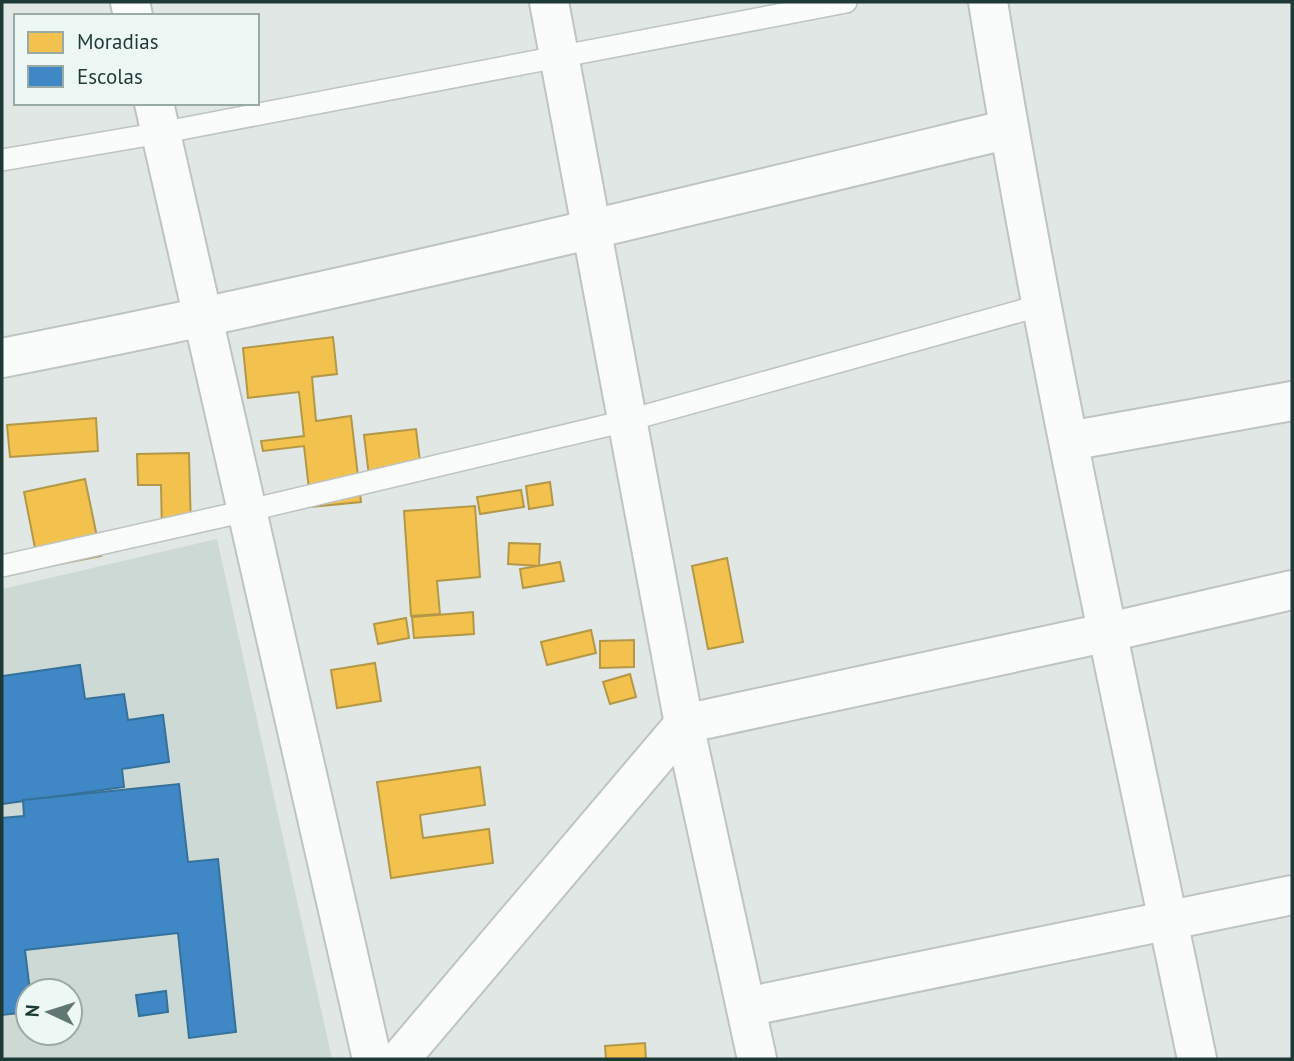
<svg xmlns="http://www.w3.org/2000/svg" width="1294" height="1061" font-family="'PT Sans',sans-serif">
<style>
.built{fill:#cdd9d5;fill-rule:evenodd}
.homes{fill:#f2c14e;stroke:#b29847;stroke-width:2}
.schools{fill:#3f88c5;stroke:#35719a;stroke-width:2}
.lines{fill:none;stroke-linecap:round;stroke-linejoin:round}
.lane-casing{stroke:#bdc4c2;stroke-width:24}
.street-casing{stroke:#bdc4c2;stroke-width:42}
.lane{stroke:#fafbfb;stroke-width:21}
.street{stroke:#fafbfb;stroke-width:38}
</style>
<rect width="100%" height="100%" fill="#e0e7e5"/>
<!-- built -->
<path class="built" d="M 217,539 L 332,1059 L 2,1059 L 2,589 ZM 28,991 L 70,991 L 70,1033 L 28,1033 Z"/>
<!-- homes -->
<g class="homes">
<path d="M 333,337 L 337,374 L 312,377 L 316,421 L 351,416 L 361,502 L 311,507 L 304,446 L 263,451 L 261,441 L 304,436 L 299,392 L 248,398 L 243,348 Z"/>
<path d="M 96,418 L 98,451 L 10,457 L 7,425 Z"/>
<path d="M 416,429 L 422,478 L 370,484 L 364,435 Z"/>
<path d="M 189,453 L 191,531 L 162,532 L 161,485 L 138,485 L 137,454 Z"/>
<path d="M 85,479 L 101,556 L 39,568 L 24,492 Z"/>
<path d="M 550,482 L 553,505 L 529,509 L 526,486 Z"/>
<path d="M 521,490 L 524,507 L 480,514 L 477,497 Z"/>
<path d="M 475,506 L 480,577 L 437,581 L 440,614 L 411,616 L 404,511 Z"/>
<path d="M 509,543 L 540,544 L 539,566 L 508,564 Z"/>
<path d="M 727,558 L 743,642 L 708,649 L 692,566 Z"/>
<path d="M 560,562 L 564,581 L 523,588 L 520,569 Z"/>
<path d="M 473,612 L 474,634 L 414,638 L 412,617 Z"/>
<path d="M 406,618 L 409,638 L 378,644 L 374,624 Z"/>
<path d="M 591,630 L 596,653 L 547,665 L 541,642 Z"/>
<path d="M 634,640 L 634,667 L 600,668 L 600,641 Z"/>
<path d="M 375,663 L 381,701 L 337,708 L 331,670 Z"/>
<path d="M 630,674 L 636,697 L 610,704 L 603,682 Z"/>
<path d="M 480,767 L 485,805 L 420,815 L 423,838 L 489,829 L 493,863 L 391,878 L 377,782 Z"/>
<path d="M 645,1043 L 646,1059 L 606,1059 L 605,1046 Z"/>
</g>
<!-- schools -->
<g class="schools">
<path d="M 80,665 L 85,699 L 124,694 L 128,720 L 163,715 L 169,762 L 122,769 L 124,787 L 2,804 L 2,676 Z"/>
<path d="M 179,784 L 188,862 L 218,859 L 236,1032 L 189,1038 L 178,933 L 25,950 L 30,991 L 28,1012 L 2,1015 L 2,818 L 24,816 L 23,800 Z"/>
<path d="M 166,991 L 168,1012 L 139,1016 L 136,995 Z"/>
</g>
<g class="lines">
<defs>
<g id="lane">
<path d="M 2,160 L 160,133 L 846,2"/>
<path d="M 2,566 L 246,511 L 626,421 L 1042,305"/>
</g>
<g id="street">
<path d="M 130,2 L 133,16"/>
<path d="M 549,2 L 684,724 L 757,1059"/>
<path d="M 988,2 C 1045,356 1124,708 1197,1059"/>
<path d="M 154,103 L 372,1059"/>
<path d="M 2,358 C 340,292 674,210 1009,129"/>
<path d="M 1069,441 L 1292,401"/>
<path d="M 746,1007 L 1292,895"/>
<path d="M 400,1059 L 684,724 L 1109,632 L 1292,590"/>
</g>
</defs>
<!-- lane casing -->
<use href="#lane" class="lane-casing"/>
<!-- street casing -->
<use href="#street" class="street-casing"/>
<!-- lane -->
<use href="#lane" class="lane"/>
<!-- street -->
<use href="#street" class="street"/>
</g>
<!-- border -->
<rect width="1294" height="1061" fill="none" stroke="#1e3a36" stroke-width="7"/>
<!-- legend -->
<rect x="14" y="14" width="245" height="91" fill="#edf7f3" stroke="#9aaba7" stroke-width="2"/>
<rect x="28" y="32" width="35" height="21" fill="#f2c14e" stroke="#9aaba7" stroke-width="2"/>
<text x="77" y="49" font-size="21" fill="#1e3a36">Moradias</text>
<rect x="28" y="66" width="35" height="21" fill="#3f88c5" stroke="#9aaba7" stroke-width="2"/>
<text x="77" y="84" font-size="21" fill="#1e3a36">Escolas</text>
<!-- north arrow -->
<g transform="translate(49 1012) rotate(274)"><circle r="33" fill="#edf7f3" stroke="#9aaba7" stroke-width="2"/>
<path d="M0-5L12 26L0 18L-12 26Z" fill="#627773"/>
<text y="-10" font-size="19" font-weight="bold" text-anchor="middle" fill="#1e3a36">N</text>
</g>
</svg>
